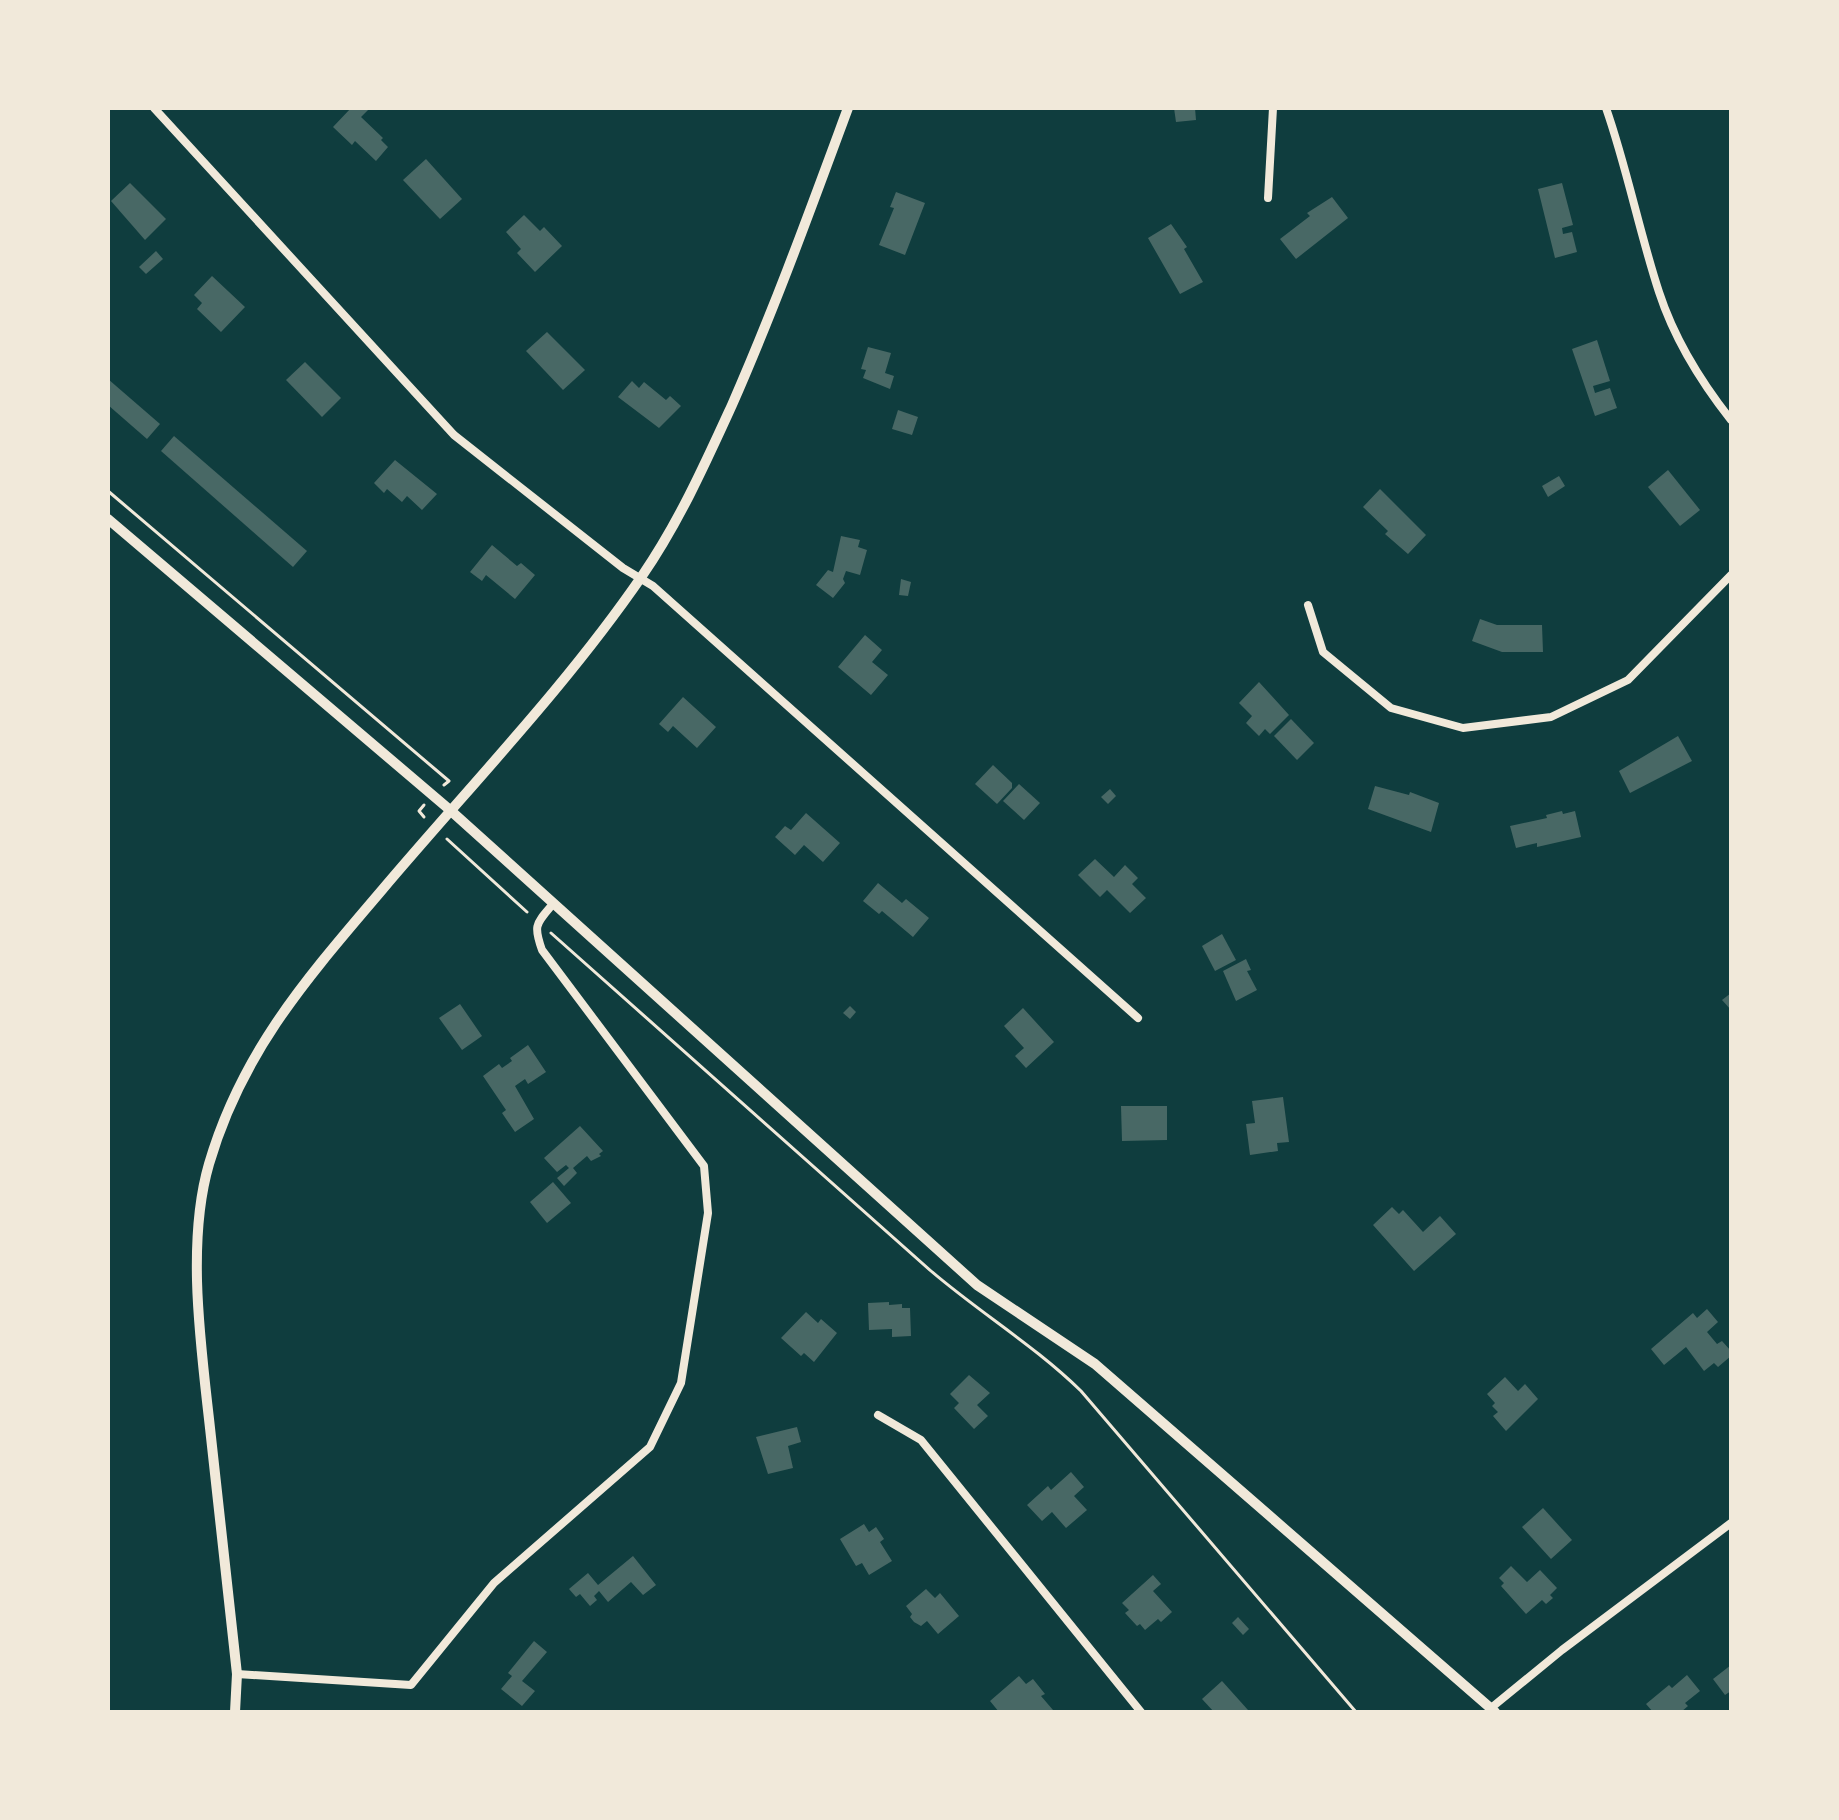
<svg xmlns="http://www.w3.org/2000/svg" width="1839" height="1820" font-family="'IBM Plex Sans',sans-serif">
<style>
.building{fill:#486865}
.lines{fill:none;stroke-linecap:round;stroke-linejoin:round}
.path{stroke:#f1e9da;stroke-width:3}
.minor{stroke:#f1e9da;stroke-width:8}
.tertiary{stroke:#f1e9da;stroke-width:10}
</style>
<rect width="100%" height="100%" fill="#0f3d3e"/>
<!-- building -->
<g class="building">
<path d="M 351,108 L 370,108 L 361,117 L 383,138 L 381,140 L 388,147 L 376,161 L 355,141 L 352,145 L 333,127 Z"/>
<path d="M 1174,108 L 1195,108 L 1196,120 L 1176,122 Z"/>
<path d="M 426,159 L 462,199 L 440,219 L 403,180 Z"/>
<path d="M 130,183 L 166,219 L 145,240 L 111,201 Z"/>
<path d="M 1562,183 L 1573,225 L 1562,228 L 1563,234 L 1572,232 L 1577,252 L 1555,258 L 1538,189 Z"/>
<path d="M 896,192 L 925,203 L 905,255 L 879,245 L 894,208 L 890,207 Z"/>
<path d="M 1332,197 L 1348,218 L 1296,259 L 1280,239 L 1310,216 L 1307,213 Z"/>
<path d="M 524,215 L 540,231 L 544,227 L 562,246 L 535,272 L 517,253 L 521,249 L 506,232 Z"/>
<path d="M 1171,224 L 1187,247 L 1184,249 L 1203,282 L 1180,294 L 1148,238 Z"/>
<path d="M 156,251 L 163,259 L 146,274 L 139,267 Z"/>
<path d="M 212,276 L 245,307 L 221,332 L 197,309 L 202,303 L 194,295 Z"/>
<path d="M 547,332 L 585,370 L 563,390 L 526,351 Z"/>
<path d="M 1597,340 L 1610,381 L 1593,386 L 1595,393 L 1610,388 L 1617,408 L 1595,416 L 1572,349 Z"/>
<path d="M 868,347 L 891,353 L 885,373 L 894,376 L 890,389 L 863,378 L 866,370 L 861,369 Z"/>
<path d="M 305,362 L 341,398 L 322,417 L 286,380 Z"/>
<path d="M 108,379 L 160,424 L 147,439 L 108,405 Z"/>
<path d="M 632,381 L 639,388 L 644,382 L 666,400 L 670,396 L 681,406 L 659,428 L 618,397 Z"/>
<path d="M 898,410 L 918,417 L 912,435 L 892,429 Z"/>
<path d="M 174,436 L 307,551 L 293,567 L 161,451 Z"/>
<path d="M 395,460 L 437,494 L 422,510 L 407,496 L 402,502 L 387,489 L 384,493 L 374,483 Z"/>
<path d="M 1668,470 L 1700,510 L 1680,526 L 1648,487 Z"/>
<path d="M 1559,476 L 1565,486 L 1548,497 L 1542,486 Z"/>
<path d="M 1380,489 L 1426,535 L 1408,554 L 1385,534 L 1388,531 L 1363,507 Z"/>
<path d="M 841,536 L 860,540 L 858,547 L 867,550 L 860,575 L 846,571 L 843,579 L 845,583 L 833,598 L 816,585 L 828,570 L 833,572 Z"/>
<path d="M 492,545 L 517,566 L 521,563 L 535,575 L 515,599 L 486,575 L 482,581 L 470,572 Z"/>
<path d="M 901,579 L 911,582 L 908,596 L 899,595 Z"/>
<path d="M 1480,619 L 1497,625 L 1542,625 L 1543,652 L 1502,652 L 1472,641 Z"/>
<path d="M 865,635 L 882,650 L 872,662 L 888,675 L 871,695 L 838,667 Z"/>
<path d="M 1259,682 L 1289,715 L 1270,734 L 1265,729 L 1259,736 L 1246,723 L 1252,716 L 1239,703 Z"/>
<path d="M 683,697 L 716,727 L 697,748 L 673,726 L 668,732 L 659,724 Z"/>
<path d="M 1291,719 L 1314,743 L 1297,760 L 1274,736 Z"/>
<path d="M 1678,736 L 1692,761 L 1630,793 L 1619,771 Z"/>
<path d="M 993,765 L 1012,783 L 1012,788 L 997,804 L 975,784 Z"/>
<path d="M 1019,784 L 1040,803 L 1024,820 L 1003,801 Z"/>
<path d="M 1375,786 L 1409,795 L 1410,792 L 1439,803 L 1431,832 L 1368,809 Z"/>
<path d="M 1110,789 L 1116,796 L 1108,804 L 1101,797 Z"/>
<path d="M 1562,811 L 1563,814 L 1575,811 L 1581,837 L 1537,847 L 1537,843 L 1516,848 L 1510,826 L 1547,818 L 1546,815 Z"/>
<path d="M 806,813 L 840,843 L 823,862 L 804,845 L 795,855 L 775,837 L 785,826 L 791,830 Z"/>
<path d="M 1095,859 L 1114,877 L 1125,865 L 1138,878 L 1132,884 L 1146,898 L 1130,913 L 1107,890 L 1100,897 L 1078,875 Z"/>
<path d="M 878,883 L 902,903 L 906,899 L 929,918 L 913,937 L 882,911 L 879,914 L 863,901 Z"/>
<path d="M 1222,934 L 1236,960 L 1215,971 L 1202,946 Z"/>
<path d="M 1246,959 L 1251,970 L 1247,971 L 1257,990 L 1236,1001 L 1223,971 Z"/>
<path d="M 1731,993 L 1731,1010 L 1722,1000 Z"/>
<path d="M 460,1004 L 482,1036 L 462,1050 L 439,1018 Z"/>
<path d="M 850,1006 L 856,1012 L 850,1019 L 843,1013 Z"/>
<path d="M 1023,1008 L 1054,1042 L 1026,1068 L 1015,1056 L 1024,1048 L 1004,1026 Z"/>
<path d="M 528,1045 L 546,1072 L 528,1084 L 525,1079 L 515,1086 L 534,1119 L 515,1132 L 502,1113 L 506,1110 L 483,1076 L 499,1064 L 502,1068 L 512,1061 L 510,1058 Z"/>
<path d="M 1283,1097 L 1289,1142 L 1277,1143 L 1278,1151 L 1250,1155 L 1246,1124 L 1255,1123 L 1252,1101 Z"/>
<path d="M 1121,1106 L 1167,1106 L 1167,1140 L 1122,1141 Z"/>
<path d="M 580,1126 L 603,1151 L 599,1154 L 601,1156 L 591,1161 L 587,1156 L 573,1168 L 577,1173 L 564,1186 L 557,1178 L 569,1168 L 566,1165 L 557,1172 L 544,1158 Z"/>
<path d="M 553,1182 L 571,1203 L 547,1223 L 530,1202 Z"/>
<path d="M 1392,1207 L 1399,1214 L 1403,1210 L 1423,1232 L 1440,1216 L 1456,1234 L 1414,1271 L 1373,1225 Z"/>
<path d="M 889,1302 L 889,1305 L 902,1304 L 902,1308 L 910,1308 L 911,1336 L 892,1337 L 892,1329 L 869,1330 L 868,1303 Z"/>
<path d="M 1707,1309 L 1718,1322 L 1707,1332 L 1717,1344 L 1722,1341 L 1731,1351 L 1731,1356 L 1718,1367 L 1714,1363 L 1704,1371 L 1686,1347 L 1664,1365 L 1651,1349 L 1693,1313 L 1697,1318 Z"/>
<path d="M 806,1312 L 818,1323 L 821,1319 L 837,1333 L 814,1362 L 804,1353 L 801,1356 L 781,1338 Z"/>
<path d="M 969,1375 L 990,1393 L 977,1405 L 988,1416 L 974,1429 L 954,1408 L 959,1403 L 950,1394 Z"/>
<path d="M 1505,1377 L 1518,1391 L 1525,1384 L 1538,1399 L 1506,1431 L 1493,1416 L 1498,1412 L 1492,1406 L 1495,1403 L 1487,1394 Z"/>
<path d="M 797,1427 L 801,1442 L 788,1446 L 793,1468 L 768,1474 L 756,1437 Z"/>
<path d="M 1071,1472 L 1084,1487 L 1074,1496 L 1087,1510 L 1066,1528 L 1052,1512 L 1042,1521 L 1027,1505 L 1048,1486 L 1051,1490 Z"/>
<path d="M 1543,1508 L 1572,1540 L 1551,1559 L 1522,1527 Z"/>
<path d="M 864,1524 L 869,1532 L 876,1527 L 884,1539 L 880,1542 L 892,1561 L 869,1575 L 862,1563 L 856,1566 L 840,1539 Z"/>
<path d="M 633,1556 L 656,1585 L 643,1595 L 631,1582 L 608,1602 L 599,1591 L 594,1596 L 597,1600 L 590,1606 L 580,1594 L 576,1597 L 569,1589 L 588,1573 L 598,1585 Z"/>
<path d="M 1511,1566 L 1527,1582 L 1540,1570 L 1557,1588 L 1550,1595 L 1553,1598 L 1546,1604 L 1542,1600 L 1526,1614 L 1501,1586 L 1504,1583 L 1499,1578 Z"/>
<path d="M 1153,1575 L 1161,1584 L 1153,1591 L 1172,1612 L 1161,1622 L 1158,1619 L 1145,1630 L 1140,1624 L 1137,1626 L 1125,1613 L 1129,1610 L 1122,1603 Z"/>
<path d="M 926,1589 L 935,1598 L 940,1593 L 959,1616 L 938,1634 L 927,1621 L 921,1626 L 914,1622 L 910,1617 L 912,1614 L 906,1606 Z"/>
<path d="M 1238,1617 L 1249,1629 L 1243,1635 L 1232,1623 Z"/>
<path d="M 534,1641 L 547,1652 L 522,1681 L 535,1691 L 522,1706 L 501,1689 L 512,1676 L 508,1673 Z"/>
<path d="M 1731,1665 L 1731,1691 L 1725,1695 L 1713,1679 Z"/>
<path d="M 1687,1675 L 1700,1691 L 1685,1703 L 1688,1706 L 1681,1712 L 1653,1712 L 1646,1704 L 1669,1685 L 1672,1688 Z"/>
<path d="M 1019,1676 L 1026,1684 L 1033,1679 L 1045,1694 L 1041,1696 L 1053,1710 L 999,1712 L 990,1701 Z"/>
<path d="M 1222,1681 L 1248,1710 L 1246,1712 L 1214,1712 L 1202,1699 Z"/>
</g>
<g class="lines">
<!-- path -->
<g class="path">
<path d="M 108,491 L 449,781 L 444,785"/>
<path d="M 424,805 L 419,811 L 424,817"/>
<path d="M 447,839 L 527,912"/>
<path d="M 551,933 L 931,1271 C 980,1313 1035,1346 1081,1391 L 1356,1712"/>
</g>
<!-- minor -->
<g class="minor">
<path d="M 154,108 L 454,435 L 623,568 L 653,586 L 1138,1018"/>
<path d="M 1606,108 C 1627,168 1639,231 1659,292 C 1674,338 1701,382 1731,420"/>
<path d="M 1268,198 L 1273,108"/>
<path d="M 1308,605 L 1323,652 L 1391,708 L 1463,728 L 1551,717 L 1628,680 L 1731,575"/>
<path d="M 878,1415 L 921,1440 L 1141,1712"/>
<path d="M 237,1674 L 411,1685 L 494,1583 L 650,1447 L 681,1383 L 708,1213 L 704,1166 L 542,950 C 533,925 536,924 553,904"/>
<path d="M 1491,1708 L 1562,1650 L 1731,1523"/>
</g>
<!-- tertiary -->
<g class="tertiary">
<path d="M 108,519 L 450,810 L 977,1285 L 1095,1364 L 1495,1712"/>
<path d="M 235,1712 L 237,1674 C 228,1592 219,1510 210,1428 C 201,1346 186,1243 209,1164 C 242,1051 308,977 382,890 C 469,787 565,688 642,576 C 679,522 705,464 732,405 C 775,307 811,208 848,108"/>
</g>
</g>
<!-- border -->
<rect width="1839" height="1820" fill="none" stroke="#f1e9da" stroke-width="220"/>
</svg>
